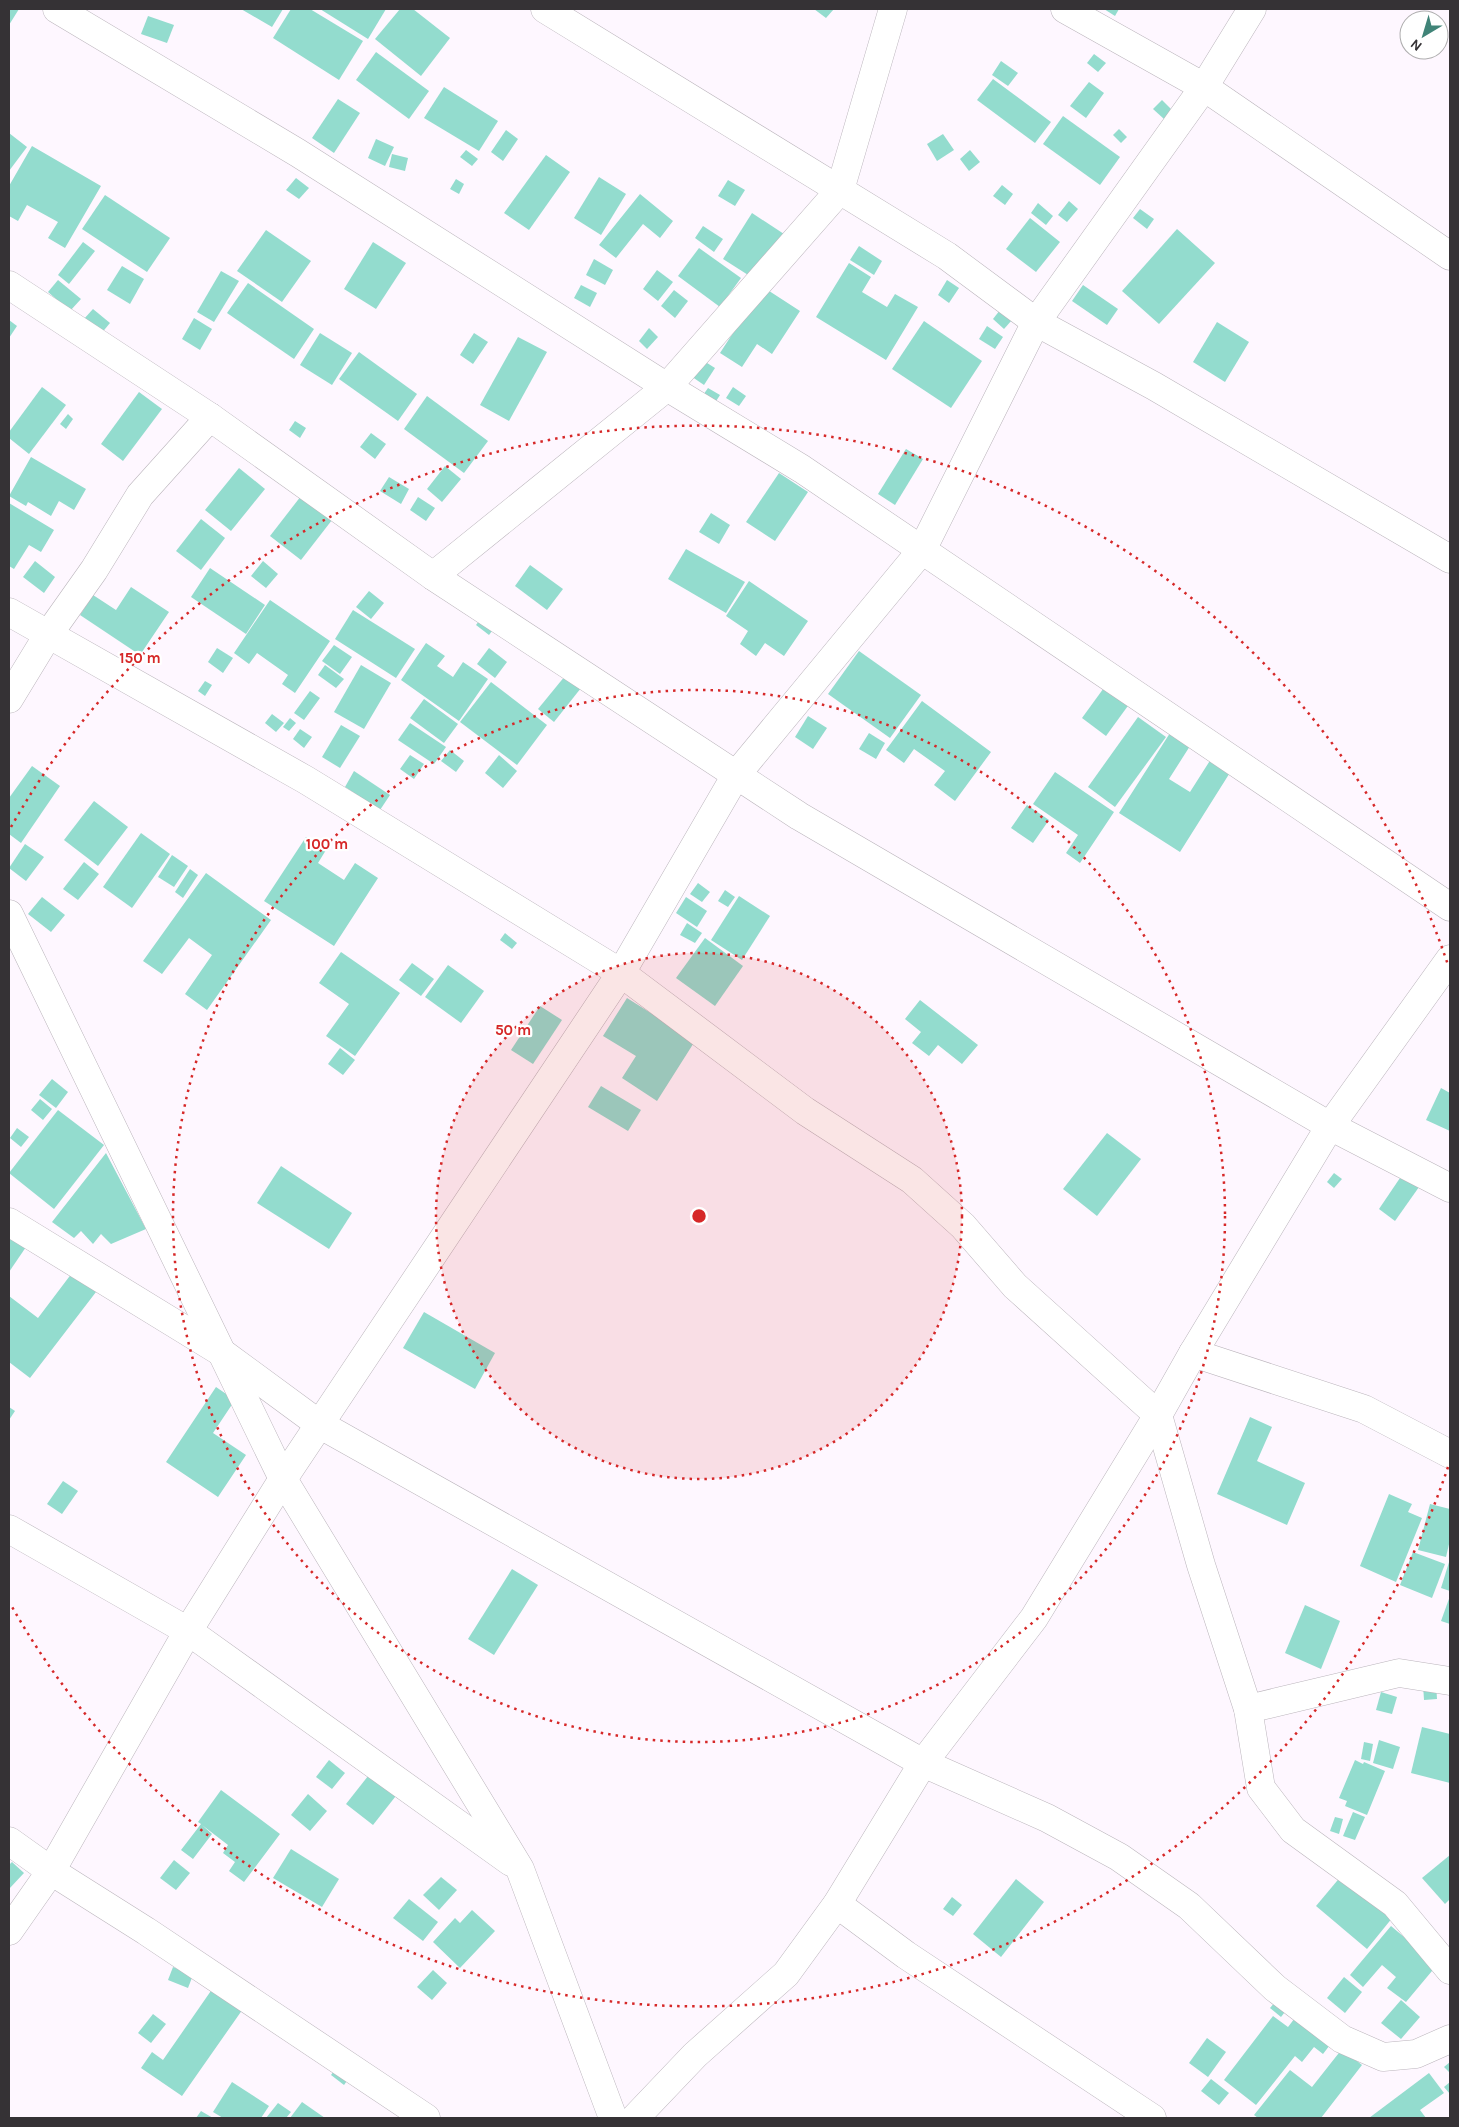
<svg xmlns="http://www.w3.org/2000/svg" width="1459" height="2127" font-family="Karla,sans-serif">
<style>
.building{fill:#93dcce}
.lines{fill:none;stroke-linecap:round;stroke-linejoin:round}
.minor-casing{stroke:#bbb5bc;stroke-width:29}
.minor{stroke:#fff;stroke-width:28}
.ring{fill:none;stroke:#d62828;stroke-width:2.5;stroke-dasharray:2.5 5}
.centre{fill:#d62828;stroke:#fff;stroke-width:2.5}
.ring-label{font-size:15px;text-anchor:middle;font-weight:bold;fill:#d62828;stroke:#fff;stroke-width:4.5;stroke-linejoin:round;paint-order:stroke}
</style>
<rect width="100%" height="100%" fill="#fef7ff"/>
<!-- building -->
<g class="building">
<path d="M 9,9 L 19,9 L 9,25 Z"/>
<path d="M 241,9 L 283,9 L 272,27 Z"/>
<path d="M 291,9 L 310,9 L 363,41 L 339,80 L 273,38 Z"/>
<path d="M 320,9 L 386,9 L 368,39 Z"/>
<path d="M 400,9 L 413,9 L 450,38 L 421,76 L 375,39 Z"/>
<path d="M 814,9 L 834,9 L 826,18 Z"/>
<path d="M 1104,9 L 1119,9 L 1115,16 Z"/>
<path d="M 148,16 L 174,25 L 167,43 L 141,34 Z"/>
<path d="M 376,52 L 429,91 L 409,119 L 356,80 Z"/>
<path d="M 1094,54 L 1106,63 L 1098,72 L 1087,63 Z"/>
<path d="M 1001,61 L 1018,73 L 1008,86 L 992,75 Z"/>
<path d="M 993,79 L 1051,122 L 1035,143 L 977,100 Z"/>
<path d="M 1089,82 L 1104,93 L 1086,118 L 1070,106 Z"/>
<path d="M 444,87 L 498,121 L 479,151 L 424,118 Z"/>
<path d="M 338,99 L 360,113 L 334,153 L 312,138 Z"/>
<path d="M 1162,100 L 1172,110 L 1164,119 L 1153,109 Z"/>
<path d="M 1063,116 L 1120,157 L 1100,185 L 1043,144 Z"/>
<path d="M 1119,129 L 1127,137 L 1121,143 L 1113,135 Z"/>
<path d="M 506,130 L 518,139 L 503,161 L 491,152 Z"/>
<path d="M 9,133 L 27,147 L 9,171 Z"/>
<path d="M 943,134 L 954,150 L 937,161 L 927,144 Z"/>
<path d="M 376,139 L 394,147 L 385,166 L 368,158 Z"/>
<path d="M 32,146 L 101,186 L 65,248 L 48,238 L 58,222 L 27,205 L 18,221 L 9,216 L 9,186 Z"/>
<path d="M 466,150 L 478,159 L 472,166 L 460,157 Z"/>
<path d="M 970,150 L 980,162 L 969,171 L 960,159 Z"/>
<path d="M 392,154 L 408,158 L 405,171 L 389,167 Z"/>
<path d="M 546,155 L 570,172 L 529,230 L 504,213 Z"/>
<path d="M 599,177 L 626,194 L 601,235 L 574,218 Z"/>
<path d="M 296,178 L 309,188 L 299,199 L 286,190 Z"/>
<path d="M 456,179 L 464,184 L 459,194 L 450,189 Z"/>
<path d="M 728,180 L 745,190 L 735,206 L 718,196 Z"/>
<path d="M 1002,185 L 1013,194 L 1005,205 L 993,196 Z"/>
<path d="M 640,194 L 673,221 L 660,238 L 643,224 L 616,258 L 599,245 Z"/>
<path d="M 105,195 L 170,238 L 147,272 L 82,229 Z"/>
<path d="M 1069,201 L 1078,209 L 1067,222 L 1058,215 Z"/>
<path d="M 1038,203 L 1053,216 L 1046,225 L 1031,213 Z"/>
<path d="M 1140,209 L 1154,219 L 1147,229 L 1133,218 Z"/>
<path d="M 752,213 L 784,234 L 756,280 L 723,259 Z"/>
<path d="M 1030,218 L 1060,242 L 1036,272 L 1006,249 Z"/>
<path d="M 703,226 L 723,239 L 714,252 L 695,238 Z"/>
<path d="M 1177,229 L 1215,263 L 1159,324 L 1122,291 Z"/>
<path d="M 266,230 L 311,261 L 282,302 L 237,271 Z"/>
<path d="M 83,242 L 95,251 L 69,284 L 58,275 Z"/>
<path d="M 373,242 L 406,263 L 376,309 L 344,289 Z"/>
<path d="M 859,246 L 882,261 L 874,275 L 850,260 Z"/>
<path d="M 699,248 L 741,278 L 720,307 L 678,276 Z"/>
<path d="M 594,259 L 613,270 L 605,285 L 586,275 Z"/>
<path d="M 849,263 L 871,277 L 862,292 L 887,307 L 895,294 L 918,307 L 886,360 L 816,317 Z"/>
<path d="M 122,266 L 144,279 L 130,304 L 107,290 Z"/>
<path d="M 657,270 L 673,282 L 658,301 L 643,289 Z"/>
<path d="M 221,271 L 239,281 L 214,322 L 197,312 Z"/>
<path d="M 58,280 L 81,299 L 70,311 L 48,292 Z"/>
<path d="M 947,280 L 959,288 L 949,303 L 938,295 Z"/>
<path d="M 248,283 L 314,329 L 294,359 L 227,313 Z"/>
<path d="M 581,285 L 597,293 L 590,307 L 574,298 Z"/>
<path d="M 1083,285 L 1118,309 L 1107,325 L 1072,301 Z"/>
<path d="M 763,287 L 800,311 L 772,354 L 757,344 L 742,367 L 720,353 Z"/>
<path d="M 674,290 L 688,301 L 675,318 L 661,306 Z"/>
<path d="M 93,309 L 110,323 L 100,335 L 83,320 Z"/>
<path d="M 1000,310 L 1012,320 L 1004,329 L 993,319 Z"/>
<path d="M 194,318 L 212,329 L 200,350 L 182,339 Z"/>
<path d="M 9,320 L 17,326 L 9,338 Z"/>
<path d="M 924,321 L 982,361 L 951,408 L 892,369 Z"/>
<path d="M 1217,322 L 1249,342 L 1225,382 L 1193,362 Z"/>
<path d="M 987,326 L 1003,337 L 995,349 L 979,339 Z"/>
<path d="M 649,328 L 658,337 L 647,349 L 639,341 Z"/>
<path d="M 320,333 L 352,353 L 332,385 L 300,365 Z"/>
<path d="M 474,333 L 488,342 L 473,364 L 460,355 Z"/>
<path d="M 518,337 L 547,352 L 509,421 L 480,405 Z"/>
<path d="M 359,352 L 417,394 L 398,421 L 339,379 Z"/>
<path d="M 696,356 L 715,368 L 704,385 L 685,372 Z"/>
<path d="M 42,387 L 66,405 L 29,454 L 9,438 L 9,432 Z"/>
<path d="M 733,387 L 746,396 L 739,406 L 726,398 Z"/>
<path d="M 708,388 L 720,395 L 713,406 L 701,398 Z"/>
<path d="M 139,392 L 162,409 L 123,461 L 101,444 Z"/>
<path d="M 427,396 L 488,441 L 464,473 L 404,429 Z"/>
<path d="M 68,414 L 73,419 L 66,429 L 60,424 Z"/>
<path d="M 295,421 L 306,428 L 300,438 L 289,430 Z"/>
<path d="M 371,433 L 386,444 L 375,459 L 360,447 Z"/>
<path d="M 906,449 L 923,459 L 895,505 L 878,494 Z"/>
<path d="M 31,457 L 86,489 L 74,510 L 59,501 L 51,516 L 28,502 L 26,506 L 9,496 Z"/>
<path d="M 445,466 L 461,479 L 442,502 L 427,489 Z"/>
<path d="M 239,468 L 265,489 L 231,531 L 205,510 Z"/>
<path d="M 779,473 L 808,492 L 775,541 L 746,522 Z"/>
<path d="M 389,477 L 409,489 L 401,504 L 380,491 Z"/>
<path d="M 301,496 L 332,520 L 301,560 L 270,536 Z"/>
<path d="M 418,497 L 435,508 L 426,521 L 410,510 Z"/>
<path d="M 9,503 L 54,530 L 41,552 L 29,545 L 14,569 L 9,566 Z"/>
<path d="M 711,513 L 730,525 L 719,544 L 699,532 Z"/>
<path d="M 201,519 L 225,538 L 201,570 L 176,551 Z"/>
<path d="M 686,549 L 745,582 L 726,613 L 668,579 Z"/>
<path d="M 35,561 L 55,577 L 44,593 L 23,577 Z"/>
<path d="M 263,561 L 278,574 L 266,588 L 251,576 Z"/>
<path d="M 530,565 L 563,589 L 547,610 L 515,586 Z"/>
<path d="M 210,568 L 265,605 L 246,634 L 191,597 Z"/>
<path d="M 749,581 L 808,621 L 784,656 L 765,643 L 756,656 L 740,644 L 748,631 L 726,616 Z"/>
<path d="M 131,587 L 169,612 L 140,655 L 80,615 L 93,595 L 116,610 Z"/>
<path d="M 369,591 L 384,603 L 371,619 L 356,607 Z"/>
<path d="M 270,600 L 330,641 L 295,693 L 282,684 L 288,675 L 257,653 L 249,664 L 234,653 Z"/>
<path d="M 353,610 L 415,649 L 396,678 L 335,639 Z"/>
<path d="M 485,613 L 498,623 L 489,635 L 476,625 Z"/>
<path d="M 426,643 L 445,656 L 437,666 L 453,677 L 463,662 L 488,679 L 459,721 L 401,680 Z"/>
<path d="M 334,645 L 352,657 L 340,674 L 322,661 Z"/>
<path d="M 217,648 L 233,658 L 223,673 L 208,662 Z"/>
<path d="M 489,648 L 507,662 L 495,678 L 477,664 Z"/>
<path d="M 859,651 L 921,695 L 890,738 L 828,694 Z"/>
<path d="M 325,665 L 344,679 L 336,688 L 318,675 Z"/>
<path d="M 361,665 L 391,683 L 364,729 L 334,712 Z"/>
<path d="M 565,676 L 581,688 L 554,722 L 538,709 Z"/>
<path d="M 205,681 L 212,685 L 205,696 L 198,691 Z"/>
<path d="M 491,682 L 547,725 L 517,765 L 460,722 Z"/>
<path d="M 1106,685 L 1130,703 L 1106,736 L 1082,718 Z"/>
<path d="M 310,691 L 320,698 L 304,720 L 294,713 Z"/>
<path d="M 424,699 L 458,724 L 444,743 L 410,718 Z"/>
<path d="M 922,701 L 991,752 L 955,801 L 934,785 L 945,771 L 914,749 L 904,763 L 886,750 Z"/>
<path d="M 272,714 L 284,723 L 276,732 L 265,723 Z"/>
<path d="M 808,716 L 827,728 L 813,749 L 795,737 Z"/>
<path d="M 1138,717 L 1166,737 L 1115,807 L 1088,787 Z"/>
<path d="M 290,718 L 296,723 L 289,731 L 283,727 Z"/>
<path d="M 410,723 L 446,747 L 434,764 L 398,740 Z"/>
<path d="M 341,725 L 360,736 L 340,768 L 322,757 Z"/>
<path d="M 300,729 L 312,737 L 304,748 L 293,739 Z"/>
<path d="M 869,733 L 885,743 L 876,759 L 859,749 Z"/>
<path d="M 1170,733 L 1190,746 L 1169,779 L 1190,792 L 1211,759 L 1231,771 L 1180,852 L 1119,813 Z"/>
<path d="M 450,750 L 464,761 L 456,772 L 441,761 Z"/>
<path d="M 410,755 L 424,764 L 414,779 L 400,769 Z"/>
<path d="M 499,755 L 517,771 L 503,788 L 485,773 Z"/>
<path d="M 32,766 L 60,786 L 21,843 L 9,834 L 9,798 Z"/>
<path d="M 354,771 L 390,795 L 380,810 L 345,787 Z"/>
<path d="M 1055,772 L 1114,812 L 1080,863 L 1066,853 L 1078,835 L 1033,804 Z"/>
<path d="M 94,801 L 128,827 L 98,866 L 64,840 Z"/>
<path d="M 1027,805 L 1049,820 L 1033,843 L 1011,828 Z"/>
<path d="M 141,833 L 170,854 L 132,908 L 103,887 Z"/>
<path d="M 306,837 L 326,850 L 318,863 L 344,880 L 355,863 L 378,878 L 334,946 L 264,901 Z"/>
<path d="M 25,844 L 44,857 L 26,881 L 9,868 Z"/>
<path d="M 172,855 L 188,866 L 174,887 L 158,877 Z"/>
<path d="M 84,862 L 99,874 L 78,900 L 63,889 Z"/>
<path d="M 190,869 L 198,875 L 183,898 L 175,892 Z"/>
<path d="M 206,873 L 271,920 L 207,1010 L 185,994 L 212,955 L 189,938 L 162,974 L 143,961 Z"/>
<path d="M 698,883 L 710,892 L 702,902 L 690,894 Z"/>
<path d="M 725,890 L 735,897 L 728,907 L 718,901 Z"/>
<path d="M 739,896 L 770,916 L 742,960 L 711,940 Z"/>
<path d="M 42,897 L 65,915 L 51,932 L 28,914 Z"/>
<path d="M 686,897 L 707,911 L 697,927 L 676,913 Z"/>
<path d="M 687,923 L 702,933 L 695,943 L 680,935 Z"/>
<path d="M 505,933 L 517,943 L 512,949 L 500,940 Z"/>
<path d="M 705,938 L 743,966 L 715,1006 L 676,978 Z"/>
<path d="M 341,952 L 400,993 L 355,1056 L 326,1036 L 349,1004 L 319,983 Z"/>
<path d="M 412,963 L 434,979 L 421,996 L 399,980 Z"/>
<path d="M 448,965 L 484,991 L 461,1023 L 425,997 Z"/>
<path d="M 627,998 L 695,1041 L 657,1101 L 622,1078 L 636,1056 L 603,1036 Z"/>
<path d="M 920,1000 L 978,1045 L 962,1064 L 938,1045 L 929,1056 L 912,1043 L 921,1032 L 905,1019 Z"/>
<path d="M 540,1006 L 562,1020 L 533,1064 L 511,1050 Z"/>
<path d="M 340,1048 L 355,1060 L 343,1075 L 328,1064 Z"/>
<path d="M 52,1079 L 68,1092 L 56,1108 L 39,1095 Z"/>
<path d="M 601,1086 L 641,1110 L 628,1131 L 588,1107 Z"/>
<path d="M 1441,1088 L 1450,1093 L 1450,1131 L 1426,1120 Z"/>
<path d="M 40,1099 L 52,1109 L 43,1120 L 31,1110 Z"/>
<path d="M 58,1110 L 104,1145 L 54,1209 L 9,1173 Z"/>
<path d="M 17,1128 L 29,1137 L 21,1147 L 10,1138 Z"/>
<path d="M 1107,1133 L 1141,1159 L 1097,1216 L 1063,1189 Z"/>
<path d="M 106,1153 L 146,1229 L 111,1244 L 101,1234 L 93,1244 L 81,1231 L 74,1238 L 52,1222 Z"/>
<path d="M 281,1166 L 352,1213 L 329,1249 L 257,1203 Z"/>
<path d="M 1334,1173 L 1342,1179 L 1334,1188 L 1327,1182 Z"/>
<path d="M 1402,1175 L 1419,1187 L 1395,1221 L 1379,1209 Z"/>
<path d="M 9,1235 L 26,1247 L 9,1272 Z"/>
<path d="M 72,1273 L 96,1292 L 30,1378 L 9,1362 L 9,1296 L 38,1318 Z"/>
<path d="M 424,1312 L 495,1353 L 475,1389 L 403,1348 Z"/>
<path d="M 216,1387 L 235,1400 L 213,1433 L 246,1455 L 218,1497 L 166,1462 Z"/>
<path d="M 9,1407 L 15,1411 L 9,1420 Z"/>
<path d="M 1250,1417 L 1272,1427 L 1257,1461 L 1305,1483 L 1287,1525 L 1217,1494 Z"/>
<path d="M 63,1481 L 78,1491 L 62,1514 L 47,1504 Z"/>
<path d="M 1389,1494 L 1412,1504 L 1408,1512 L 1422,1518 L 1396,1582 L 1360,1566 Z"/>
<path d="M 1430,1504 L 1450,1509 L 1450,1540 L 1446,1557 L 1418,1550 Z"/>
<path d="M 1413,1552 L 1445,1564 L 1432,1598 L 1400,1585 Z"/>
<path d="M 1450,1559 L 1450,1591 L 1441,1588 Z"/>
<path d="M 512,1569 L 538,1585 L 494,1655 L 468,1639 Z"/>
<path d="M 1450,1596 L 1450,1624 L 1441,1621 Z"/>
<path d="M 1305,1605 L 1340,1621 L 1321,1669 L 1285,1653 Z"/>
<path d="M 1436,1684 L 1437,1699 L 1424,1700 L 1423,1685 Z"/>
<path d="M 1381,1692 L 1397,1697 L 1392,1714 L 1376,1710 Z"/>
<path d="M 1422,1727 L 1450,1734 L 1450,1783 L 1411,1773 Z"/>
<path d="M 1379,1740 L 1400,1747 L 1393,1769 L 1373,1763 Z"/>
<path d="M 1364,1742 L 1373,1744 L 1370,1761 L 1361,1759 Z"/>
<path d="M 329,1760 L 345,1773 L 332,1789 L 316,1777 Z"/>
<path d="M 1355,1760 L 1363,1764 L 1364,1762 L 1385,1771 L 1367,1815 L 1345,1806 L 1347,1801 L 1339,1798 Z"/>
<path d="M 372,1771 L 399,1792 L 373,1825 L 346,1804 Z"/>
<path d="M 221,1790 L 280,1834 L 244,1882 L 229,1871 L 235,1862 L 223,1853 L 228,1845 L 202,1825 L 212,1834 L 193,1859 L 181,1850 L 201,1824 L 198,1822 Z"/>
<path d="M 308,1794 L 327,1811 L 310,1831 L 291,1815 Z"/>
<path d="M 1353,1812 L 1365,1817 L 1355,1840 L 1343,1836 Z"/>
<path d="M 1335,1817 L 1343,1819 L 1339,1834 L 1330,1831 Z"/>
<path d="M 291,1849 L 339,1879 L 322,1907 L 273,1878 Z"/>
<path d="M 1450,1855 L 1450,1899 L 1445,1904 L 1422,1878 Z"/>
<path d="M 174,1860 L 190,1873 L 176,1890 L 160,1878 Z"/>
<path d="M 12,1862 L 24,1873 L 9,1889 L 9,1865 Z"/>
<path d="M 1342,1875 L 1393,1917 L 1367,1949 L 1316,1906 Z"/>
<path d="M 441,1877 L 457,1890 L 439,1910 L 423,1895 Z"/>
<path d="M 1016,1879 L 1044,1902 L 1001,1957 L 973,1934 Z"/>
<path d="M 952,1897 L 962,1905 L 953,1916 L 943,1909 Z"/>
<path d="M 409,1899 L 438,1922 L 423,1941 L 393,1918 Z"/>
<path d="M 472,1910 L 495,1931 L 460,1968 L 433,1942 L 455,1918 L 460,1923 Z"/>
<path d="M 1391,1926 L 1437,1965 L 1406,2002 L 1387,1988 L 1396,1977 L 1382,1965 L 1363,1987 L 1350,1975 Z"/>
<path d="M 173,1967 L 193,1975 L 188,1988 L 168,1980 Z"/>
<path d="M 433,1970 L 447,1983 L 432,2000 L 417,1987 Z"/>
<path d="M 1344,1977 L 1362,1992 L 1345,2013 L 1327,1998 Z"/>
<path d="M 215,1985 L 245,2006 L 182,2096 L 141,2068 L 152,2052 L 163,2060 Z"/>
<path d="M 1280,1996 L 1291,2004 L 1281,2017 L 1270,2008 Z"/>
<path d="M 1401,2000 L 1420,2017 L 1401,2039 L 1381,2023 Z"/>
<path d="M 153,2014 L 166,2024 L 151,2043 L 138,2033 Z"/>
<path d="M 1298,2014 L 1333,2041 L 1323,2054 L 1314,2047 L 1302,2062 L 1295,2056 L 1256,2105 L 1224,2080 L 1273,2016 L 1288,2027 Z"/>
<path d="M 1207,2038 L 1226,2052 L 1208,2077 L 1189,2063 Z"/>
<path d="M 1342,2049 L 1362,2065 L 1321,2118 L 1258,2118 L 1254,2115 L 1290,2070 L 1312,2087 Z"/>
<path d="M 1450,2062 L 1450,2073 L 1444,2067 Z"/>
<path d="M 339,2064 L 352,2074 L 344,2085 L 331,2075 Z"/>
<path d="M 1429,2073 L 1444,2093 L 1420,2110 L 1426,2118 L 1369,2118 Z"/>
<path d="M 1211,2079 L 1229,2093 L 1219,2105 L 1201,2091 Z"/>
<path d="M 232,2082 L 269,2106 L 261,2118 L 223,2118 L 213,2112 Z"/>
<path d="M 1450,2082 L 1450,2094 L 1444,2087 Z"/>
<path d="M 302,2102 L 325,2118 L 290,2118 Z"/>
<path d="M 278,2103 L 291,2112 L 286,2118 L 266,2118 Z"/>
<path d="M 201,2111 L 213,2118 L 196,2118 Z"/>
</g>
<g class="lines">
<defs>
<g id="minor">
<path d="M 57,9 L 298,153 L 667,387 L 802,469 L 1450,907"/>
<path d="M 545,9 L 947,256 L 1036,322 L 1154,386 L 1450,559"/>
<path d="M 1065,9 L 1204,87 L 1450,256"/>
<path d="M 9,285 L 210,417 L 433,576 L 799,816 L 1330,1126 L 1450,1188"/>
<path d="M 433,576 L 667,387 L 840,190 L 893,9"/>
<path d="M 9,612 L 306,780 L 621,973 L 805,1111 L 912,1180 L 963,1226 L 1015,1286 L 1158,1415 L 1201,1565 L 1248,1709 L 1261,1788 L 1293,1830 L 1395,1904 L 1450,1970"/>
<path d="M 9,699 L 48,635 L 94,570 L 140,495 L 210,417"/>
<path d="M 9,914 L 283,1479 L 520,1869 L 613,2118"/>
<path d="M 9,1222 L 221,1352 L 319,1424 L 923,1763 L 1047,1818 L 1119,1857 L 1189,1906 L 1275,1988 L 1342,2039 L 1383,2057 L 1416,2054 L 1450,2039"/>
<path d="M 1193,1353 L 1364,1409 L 1450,1454"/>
<path d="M 9,1529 L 188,1631 L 511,1862"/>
<path d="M 1248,1709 L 1399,1673 L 1450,1681"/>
<path d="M 9,1841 L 51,1871 L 146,1931 L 426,2118"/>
<path d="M 837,1904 L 906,1955 L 1152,2118"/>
<path d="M 9,1931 L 51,1871 L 188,1631 L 283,1479 L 621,973 L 736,775 L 922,550 L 1036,322 L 1204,87 L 1252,9"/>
<path d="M 635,2118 L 695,2055 L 786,1974 L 837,1904 L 923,1763 L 1034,1618 L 1158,1415 L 1193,1353 L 1330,1126 L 1450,959"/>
</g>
</defs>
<!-- minor casing -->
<use href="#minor" class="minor-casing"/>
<!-- minor -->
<use href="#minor" class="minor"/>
</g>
<!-- distance rings -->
<circle cx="699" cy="1216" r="263" fill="#d62828" fill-opacity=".12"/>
<g class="ring">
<circle cx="699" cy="1216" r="263"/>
<circle cx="699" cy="1216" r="526"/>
<path d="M1448 1467A790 790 0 0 1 11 1605M11 827A790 790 0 0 1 1448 965"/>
</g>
<circle cx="699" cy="1216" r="8" class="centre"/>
<g class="ring-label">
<text x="140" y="663">150 m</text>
<text x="327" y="849">100 m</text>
<text x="513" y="1035">50 m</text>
</g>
<!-- border -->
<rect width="1459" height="2127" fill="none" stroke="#353235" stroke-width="20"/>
<!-- north arrow -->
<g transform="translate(1424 35) rotate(218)"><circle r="24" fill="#ffffff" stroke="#aeadae"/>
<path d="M0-4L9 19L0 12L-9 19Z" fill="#408478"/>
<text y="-8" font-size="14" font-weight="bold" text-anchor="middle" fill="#353235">N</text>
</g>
</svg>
